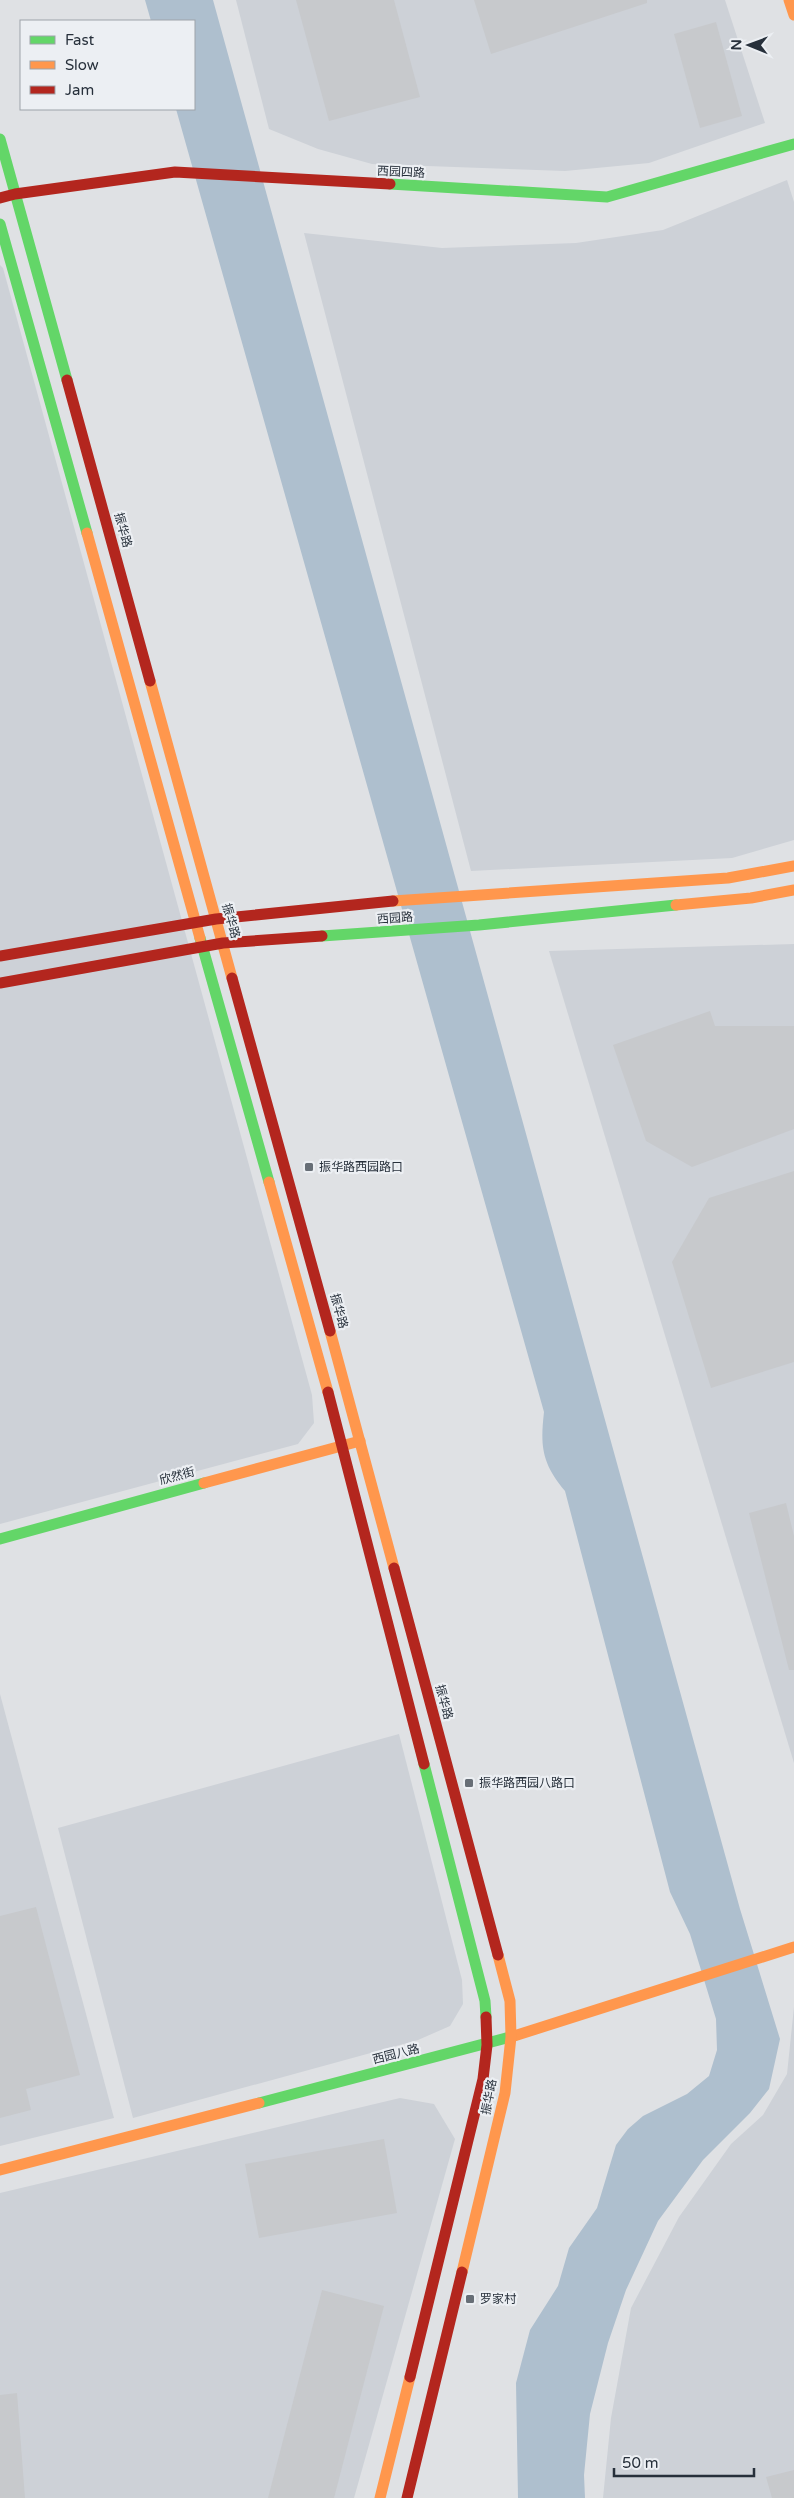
<svg xmlns="http://www.w3.org/2000/svg" width="794" height="2498" font-family="'Varela Round','Noto Sans SC',sans-serif">
<style>
.built{fill:#cdd1d7}
.water{fill:#aebfce}
.building{fill:#c7c9cc}
.lines{fill:none;stroke-linecap:round;stroke-linejoin:round}
.fast{stroke:#63d668;stroke-width:11}
.slow{stroke:#ff974d;stroke-width:11}
.jam{stroke:#b3261e;stroke-width:11}
.poi-dot{fill:#676e76;stroke:#eceff3;stroke-width:2}
.labels{text-anchor:middle;dominant-baseline:central;stroke-width:4.5;stroke-linejoin:round;paint-order:stroke}
.street-label{font-size:12px;fill:#27303b;stroke:#eceff3}
.poi-label{font-size:12px;fill:#27303b;stroke:#eceff3;text-anchor:start}
</style>
<rect width="100%" height="100%" fill="#dfe1e4"/>
<!-- built -->
<g class="built">
<path d="M 236,0 L 725,0 L 765,123 L 649,163 L 565,171 L 372,164 L 318,149 L 269,129 Z"/>
<path d="M 787,180 L 794,202 L 794,840 L 732,858 L 471,871 L 304,233 L 442,248 L 576,243 L 663,230 Z"/>
<path d="M 0,265 L 3,268 L 312,1395 L 314,1423 L 298,1444 L 0,1524 Z"/>
<path d="M 794,944 L 794,1763 L 549,951 Z"/>
<path d="M 0,1694 L 114,2118 L 0,2146 Z"/>
<path d="M 399,1734 L 462,1980 L 463,2004 L 450,2026 L 418,2040 L 133,2118 L 58,1828 Z"/>
<path d="M 794,2007 L 794,2498 L 603,2498 L 611,2418 L 631,2308 L 679,2217 L 731,2144 L 763,2115 L 787,2074 Z"/>
<path d="M 400,2098 L 434,2104 L 455,2139 L 354,2498 L 0,2498 L 0,2193 Z"/>
</g>
<!-- water -->
<path class="water" d="M 145,0 L 213,0 L 740,1909 L 780,2039 L 769,2089 L 750,2113 L 703,2160 L 658,2221 L 626,2290 L 608,2343 L 590,2414 L 584,2475 L 585,2498 L 518,2498 L 516,2383 L 530,2330 L 558,2286 L 569,2248 L 597,2208 L 616,2145 L 628,2129 L 643,2116 L 687,2094 L 709,2076 L 717,2050 L 716,2019 L 690,1934 L 670,1892 L 565,1491 C 542,1463 540,1447 544,1412 L 176,109 L 194,109 L 194,21 L 151,21 Z"/>
<!-- building -->
<g class="building">
<path d="M 296,0 L 394,0 L 420,97 L 329,121 Z"/>
<path d="M 474,0 L 647,0 L 647,3 L 491,54 Z"/>
<path d="M 716,22 L 742,116 L 700,128 L 674,34 Z"/>
<path d="M 710,1011 L 715,1026 L 794,1026 L 794,1129 L 692,1167 L 646,1141 L 613,1045 Z"/>
<path d="M 794,1171 L 794,1362 L 711,1388 L 672,1262 L 709,1198 Z"/>
<path d="M 786,1503 L 794,1536 L 794,1670 L 789,1670 L 749,1513 Z"/>
<path d="M 36,1907 L 80,2075 L 26,2089 L 31,2110 L 0,2118 L 0,1916 Z"/>
<path d="M 384,2139 L 397,2213 L 259,2238 L 245,2164 Z"/>
<path d="M 322,2290 L 384,2306 L 334,2498 L 268,2498 Z"/>
<path d="M 17,2393 L 25,2498 L 0,2498 L 0,2395 Z"/>
<path d="M 794,2470 L 794,2498 L 772,2498 L 766,2477 Z"/>
</g>
<g class="lines">
<!-- fast -->
<g class="fast">
<path d="M 0,139 L 67,380"/>
<path d="M 390,184 L 607,197 L 794,144"/>
<path d="M 0,224 L 87,533"/>
<path d="M 322,936 L 479,925 L 676,905"/>
<path d="M 200,938 L 269,1182"/>
<path d="M 0,1539 L 204,1483"/>
<path d="M 424,1764 L 485,2001 L 486,2017"/>
<path d="M 259,2103 L 514,2036"/>
</g>
<!-- slow -->
<g class="slow">
<path d="M 789,0 L 794,15"/>
<path d="M 87,533 L 200,938"/>
<path d="M 150,681 L 232,978"/>
<path d="M 393,901 L 728,878 L 794,866"/>
<path d="M 676,905 L 751,898 L 794,890"/>
<path d="M 269,1182 L 328,1392"/>
<path d="M 330,1331 L 394,1568"/>
<path d="M 204,1483 L 360,1441"/>
<path d="M 514,2036 L 794,1947"/>
<path d="M 0,2170 L 259,2103"/>
<path d="M 462,2272 L 505,2093 L 511,2037 L 510,2001 L 498,1955"/>
<path d="M 380,2498 L 410,2377"/>
</g>
<!-- jam -->
<g class="jam">
<path d="M 0,198 L 15,194 L 175,172 L 390,184"/>
<path d="M 67,380 L 150,681"/>
<path d="M 0,956 L 216,919 L 393,901"/>
<path d="M 232,978 L 330,1331"/>
<path d="M 0,983 L 223,943 L 322,936"/>
<path d="M 328,1392 L 424,1764"/>
<path d="M 394,1568 L 498,1955"/>
<path d="M 410,2377 L 483,2079 L 487,2045 L 486,2017"/>
<path d="M 407,2498 L 462,2272"/>
</g>
</g>
<!-- markers -->
<g class="poi-dot">
<rect x="304" y="1162" width="10" height="10" rx="2.5"/>
<rect x="464" y="1778" width="10" height="10" rx="2.5"/>
<rect x="465" y="2294" width="10" height="10" rx="2.5"/>
</g>
<g class="labels">
<!-- street labels -->
<g class="street-label">
<text transform="translate(401 172) rotate(3)">西园四路</text>
<text transform="translate(123 530) rotate(75)">振华路</text>
<text transform="translate(395 918) rotate(-4)">西园路</text>
<text transform="translate(231 921) rotate(74)">振华路</text>
<text transform="translate(339 1311) rotate(75)">振华路</text>
<text transform="translate(177 1476) rotate(-15)">欣然街</text>
<text transform="translate(444 1702) rotate(75)">振华路</text>
<text transform="translate(396 2054) rotate(-14)">西园八路</text>
<text transform="translate(489 2097) rotate(-79)">振华路</text>
</g>
<!-- poi labels -->
<g class="poi-label">
<text x="319" y="1167">振华路西园路口</text>
<text x="479" y="1783">振华路西园八路口</text>
<text x="480" y="2299">罗家村</text>
</g>
</g>
<!-- legend -->
<rect x="20" y="20" width="175" height="90" fill="#eceff3" stroke="#9da3a9"/>
<rect x="30" y="36" width="25" height="8" fill="#63d668" stroke="#9da3a9"/>
<text x="65" y="45" font-size="15" fill="#27303b">Fast</text>
<rect x="30" y="61" width="25" height="8" fill="#ff974d" stroke="#9da3a9"/>
<text x="65" y="70" font-size="15" fill="#27303b">Slow</text>
<rect x="30" y="86" width="25" height="8" fill="#b3261e" stroke="#9da3a9"/>
<text x="65" y="95" font-size="15" fill="#27303b">Jam</text>
<!-- north arrow -->
<g transform="translate(749 45) rotate(271)" stroke="#eceff3" stroke-width="4" paint-order="stroke">
<path d="M0-4L9 19L0 12L-9 19Z" fill="#27303b"/>
<text y="-8" font-size="14" font-weight="bold" text-anchor="middle" fill="#27303b">N</text>
</g>
<!-- scale -->
<path d="M614 2468v8h140v-8" fill="none" stroke="#27303b" stroke-width="2.5"/>
<text x="622" y="2468" font-size="15" fill="#27303b" stroke="#eceff3" stroke-width="4" paint-order="stroke">50 m</text>
</svg>
